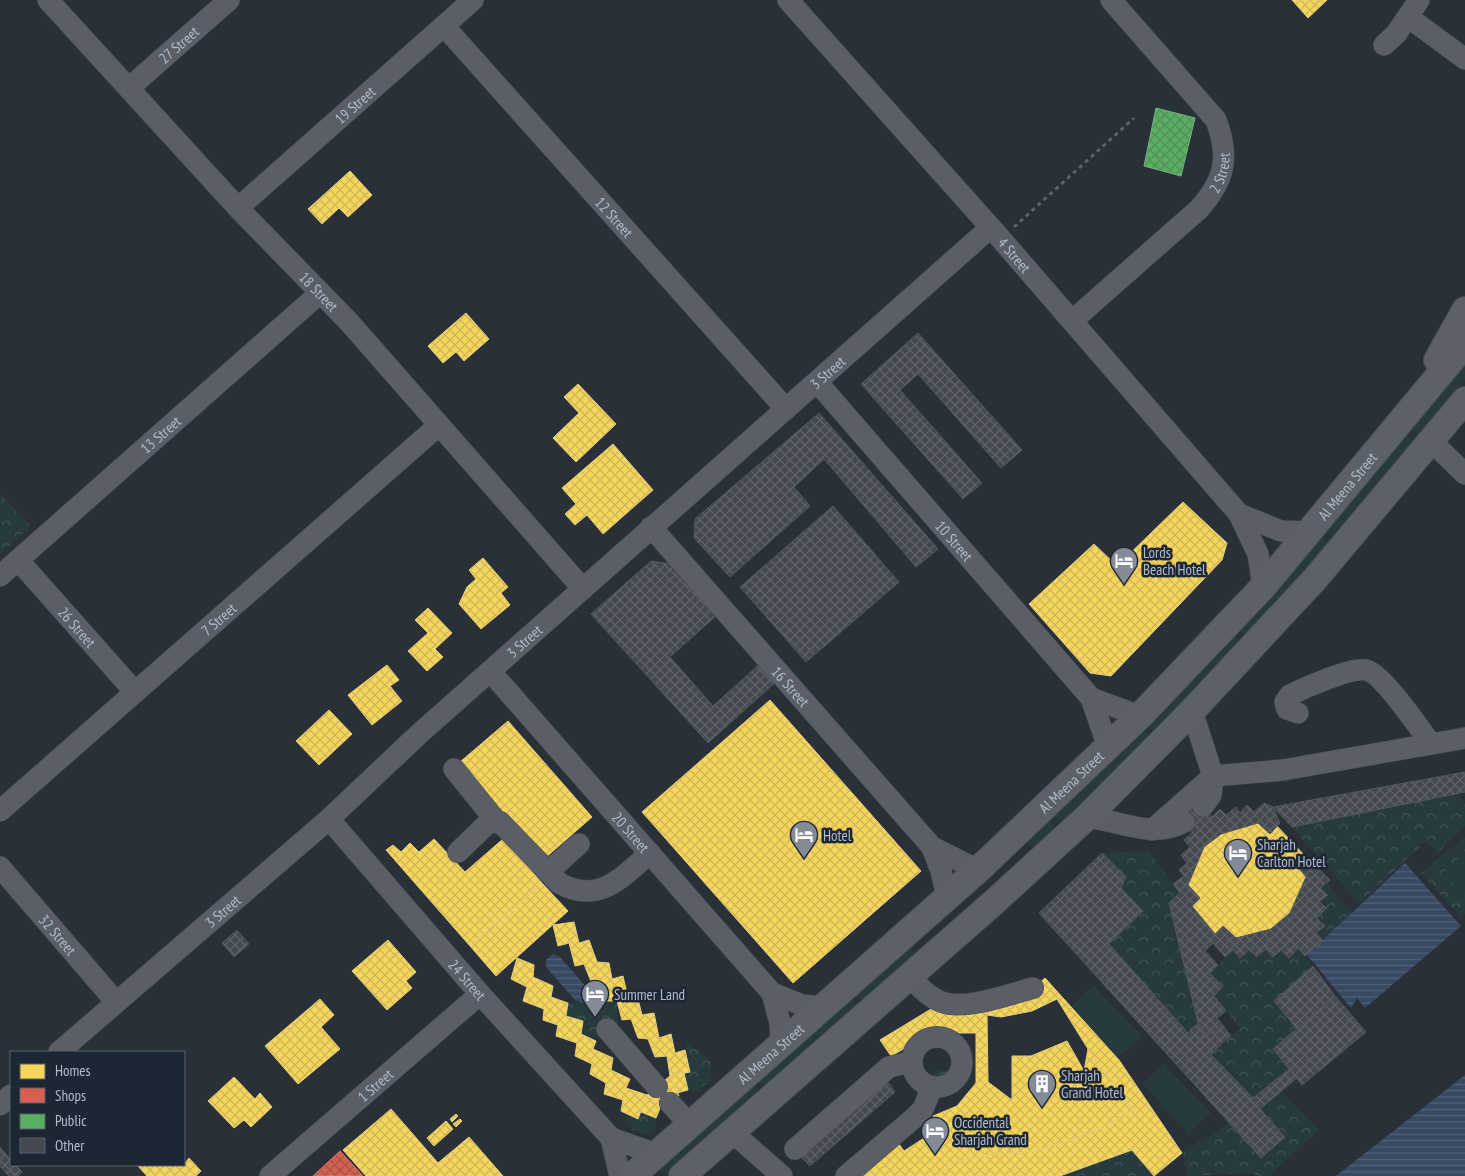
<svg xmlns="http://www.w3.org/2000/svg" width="1465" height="1176" font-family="'PT Sans Narrow',sans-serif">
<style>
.green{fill:#273a3e}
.forest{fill:url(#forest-crowns)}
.water{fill:url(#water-rules)}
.homes{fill:url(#homes-cross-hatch);stroke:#e2ce7d}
.shops{fill:url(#shops-cross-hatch);stroke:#cc7c72}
.public{fill:url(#public-cross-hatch);stroke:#75b280}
.building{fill:url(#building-cross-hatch);stroke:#52575f}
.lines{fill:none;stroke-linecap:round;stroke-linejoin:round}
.minor-casing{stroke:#484c53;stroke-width:22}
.major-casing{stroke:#484c55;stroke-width:28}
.path{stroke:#5d636a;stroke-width:3;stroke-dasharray:4 4;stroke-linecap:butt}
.minor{stroke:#5a5e66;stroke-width:21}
.major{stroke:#5c6168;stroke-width:26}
.labels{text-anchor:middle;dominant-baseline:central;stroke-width:5;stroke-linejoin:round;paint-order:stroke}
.street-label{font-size:15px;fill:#b4bcc9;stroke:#1d2633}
.poi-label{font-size:15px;fill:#b4bcc9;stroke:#1d2633;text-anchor:start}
</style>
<defs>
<pattern id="forest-crowns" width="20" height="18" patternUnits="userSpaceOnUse" patternTransform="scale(1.25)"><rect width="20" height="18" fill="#273a3e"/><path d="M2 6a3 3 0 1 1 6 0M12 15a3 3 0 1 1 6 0" fill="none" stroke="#445559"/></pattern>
<pattern id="water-rules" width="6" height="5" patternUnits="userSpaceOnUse" patternTransform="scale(1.25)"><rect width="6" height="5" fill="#384963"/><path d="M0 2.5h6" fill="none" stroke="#526178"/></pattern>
<pattern id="homes-cross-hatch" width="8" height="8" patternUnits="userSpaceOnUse" patternTransform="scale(1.25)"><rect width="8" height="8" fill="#f6d55c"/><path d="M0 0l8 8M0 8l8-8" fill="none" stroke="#d0b656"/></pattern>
<pattern id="shops-cross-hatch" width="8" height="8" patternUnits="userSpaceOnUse" patternTransform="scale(1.25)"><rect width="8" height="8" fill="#d6604d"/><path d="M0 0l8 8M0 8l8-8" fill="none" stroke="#a65448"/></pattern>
<pattern id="public-cross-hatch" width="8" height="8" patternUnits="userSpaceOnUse" patternTransform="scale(1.25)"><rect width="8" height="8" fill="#5aae61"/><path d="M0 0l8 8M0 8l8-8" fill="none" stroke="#519058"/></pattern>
<pattern id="building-cross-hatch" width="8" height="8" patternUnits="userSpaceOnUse" patternTransform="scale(1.25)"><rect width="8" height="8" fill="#444950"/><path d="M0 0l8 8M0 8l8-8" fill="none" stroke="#5d6168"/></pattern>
</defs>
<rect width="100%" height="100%" fill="#2a3038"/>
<!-- green -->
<g class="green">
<path d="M 1465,363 L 1465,379 L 1419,436 L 1411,430 Z"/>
<path d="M 1407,435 L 1415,442 L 1334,539 L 1326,532 Z"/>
<path d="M 1322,536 L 1330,543 L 1246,636 L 1238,629 Z"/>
<path d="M 1233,634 L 1241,642 L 1155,733 L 1147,725 Z"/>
<path d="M 1144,730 L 1151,737 L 1060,824 L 1053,816 Z"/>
<path d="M 1049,820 L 1056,828 L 1034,849 L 1026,841 Z"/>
<path d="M 1465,853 L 1465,896 L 1443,872 Z"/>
<path d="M 908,947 L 915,954 L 862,1001 L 855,994 Z"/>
<path d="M 1094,985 L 1142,1036 L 1119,1057 L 1071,1007 Z"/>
<path d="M 851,997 L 857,1005 L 765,1087 L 758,1080 Z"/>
<path d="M 1164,1064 L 1211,1113 L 1189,1133 L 1142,1084 Z"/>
<path d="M 753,1084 L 760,1091 L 665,1176 L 658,1168 Z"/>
</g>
<!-- forest -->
<g class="forest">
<path d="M 0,494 L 31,527 L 0,554 Z"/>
<path d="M 1457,793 L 1465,804 L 1465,825 L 1438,853 L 1426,841 L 1359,904 L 1292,827 Z"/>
<path d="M 1465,837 L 1465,853 L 1443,872 L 1465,896 L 1465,913 L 1461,917 L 1421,873 Z"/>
<path d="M 1149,851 L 1180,893 L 1169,903 L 1198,1023 L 1188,1033 L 1109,944 L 1143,911 L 1121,888 L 1126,877 L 1102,853 Z"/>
<path d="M 1328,884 L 1353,915 L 1323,941 L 1316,933 L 1325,926 L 1317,918 L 1327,909 L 1319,902 L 1328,894 L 1320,888 Z"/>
<path d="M 1298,948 L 1313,966 L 1275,1001 L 1297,1029 L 1289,1069 L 1253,1098 L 1211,1055 L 1240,1028 L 1214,996 L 1222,987 L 1210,973 L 1233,950 L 1240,958 L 1249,950 L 1257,957 L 1266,949 L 1281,950 L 1289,958 Z"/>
<path d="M 601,983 L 617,1001 L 618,1024 L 601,1039 L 581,1034 L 583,1021 L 566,1016 L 568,1003 L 587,1001 L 592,984 Z"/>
<path d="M 685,1040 L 711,1062 L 711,1079 L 696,1093 L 688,1090 L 684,1073 L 690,1071 Z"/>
<path d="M 943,1069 L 953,1076 L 955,1085 L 951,1092 L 939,1095 L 929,1078 L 935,1071 Z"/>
<path d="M 1281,1091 L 1319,1130 L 1269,1176 L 1259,1176 L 1251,1173 L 1188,1176 L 1182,1153 L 1229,1123 L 1261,1158 L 1284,1137 L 1260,1109 Z"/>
<path d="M 621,1111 L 638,1119 L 641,1112 L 656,1118 L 656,1125 L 649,1135 L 633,1130 Z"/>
<path d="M 1132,1150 L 1153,1176 L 1067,1176 L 1067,1172 Z"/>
</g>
<!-- water -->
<g class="water">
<path d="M 1405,863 L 1461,926 L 1365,1008 L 1357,998 L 1351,1008 L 1307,955 Z"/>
<path d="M 553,954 L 560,957 L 588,989 L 590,993 L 587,1001 L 582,1003 L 575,1000 L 546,967 L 546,960 Z"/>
<path d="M 1465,1075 L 1465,1176 L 1336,1176 Z"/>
</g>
<!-- homes -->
<g class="homes">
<path d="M 1292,0 L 1327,0 L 1308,18 Z"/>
<path d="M 350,171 L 372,195 L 348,217 L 339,208 L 322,224 L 308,209 Z"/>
<path d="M 466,313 L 489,339 L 464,361 L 456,352 L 443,363 L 428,346 Z"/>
<path d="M 578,384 L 616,424 L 576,462 L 553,438 L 579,413 L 564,397 Z"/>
<path d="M 613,444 L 653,490 L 603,534 L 587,515 L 575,525 L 565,514 L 576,504 L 562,488 Z"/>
<path d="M 1183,502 L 1227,543 L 1222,560 L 1111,676 L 1090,673 L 1029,604 L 1094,544 L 1117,566 Z"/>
<path d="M 483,558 L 508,587 L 501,593 L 510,605 L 481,629 L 459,604 L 467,587 L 476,579 L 469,570 Z"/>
<path d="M 428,608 L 452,633 L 435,649 L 443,657 L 427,671 L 408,651 L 428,633 L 415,620 Z"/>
<path d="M 387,665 L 399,680 L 390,686 L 402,701 L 372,725 L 348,695 Z"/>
<path d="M 770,700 L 921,871 L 793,983 L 642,812 Z"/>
<path d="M 329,710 L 352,734 L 319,765 L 296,741 Z"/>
<path d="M 508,721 L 592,817 L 544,859 L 460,762 Z"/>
<path d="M 1258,823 L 1270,834 L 1277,826 L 1303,854 L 1294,862 L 1306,877 L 1290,913 L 1271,929 L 1236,938 L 1223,926 L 1215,934 L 1192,906 L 1200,898 L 1188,885 L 1204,847 L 1221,834 Z"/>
<path d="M 434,839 L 465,872 L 503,839 L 542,883 L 470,946 L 386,850 L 393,845 L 401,852 L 410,843 L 419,852 Z"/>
<path d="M 542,883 L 568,911 L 496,976 L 470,946 Z"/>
<path d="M 574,922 L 579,943 L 589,940 L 597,962 L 609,963 L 612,979 L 623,976 L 628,998 L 637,995 L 642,1015 L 654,1013 L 659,1038 L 671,1034 L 675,1053 L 685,1050 L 690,1072 L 670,1076 L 667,1056 L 655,1057 L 648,1039 L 638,1038 L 631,1019 L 622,1020 L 617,1001 L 604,1001 L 601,983 L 592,984 L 584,964 L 575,966 L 569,943 L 558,946 L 553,925 Z"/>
<path d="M 388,940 L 416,972 L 406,981 L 412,988 L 387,1010 L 352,971 Z"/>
<path d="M 517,958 L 534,965 L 533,977 L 553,986 L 551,997 L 568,1003 L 566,1016 L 583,1021 L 581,1034 L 596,1041 L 593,1049 L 613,1058 L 611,1070 L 630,1079 L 626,1088 L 647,1095 L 638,1119 L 621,1111 L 623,1100 L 604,1094 L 606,1083 L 590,1074 L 592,1064 L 575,1056 L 577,1043 L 556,1036 L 558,1025 L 543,1020 L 544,1009 L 523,1001 L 527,987 L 511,979 Z"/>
<path d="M 1045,978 L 1119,1060 L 1182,1153 L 1154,1176 L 1132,1150 L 1060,1176 L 936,1176 L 954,1162 L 987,1155 L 1035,1151 L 1069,1141 L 1102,1128 L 1133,1110 L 1088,1049 L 1057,999 L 1032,1011 L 1001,1017 L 987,1015 L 988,1082 L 976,1083 L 976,1033 L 932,1033 L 891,1056 L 880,1040 L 931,1009 L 1017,1003 Z"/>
<path d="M 320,999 L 334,1015 L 321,1027 L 340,1049 L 298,1084 L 265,1046 Z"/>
<path d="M 1067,1041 L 1084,1071 L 1088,1049 L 1133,1110 L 1102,1128 L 1069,1141 L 1035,1151 L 987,1155 L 954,1162 L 936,1176 L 862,1176 L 896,1140 L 904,1151 L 938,1129 L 933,1116 L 957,1106 L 976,1083 L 988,1082 L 1012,1100 L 1012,1056 L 1031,1056 Z"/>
<path d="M 684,1073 L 688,1090 L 677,1093 L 670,1076 Z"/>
<path d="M 670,1076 L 679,1096 L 664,1108 L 647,1095 Z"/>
<path d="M 234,1077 L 255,1099 L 260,1093 L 272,1107 L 251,1127 L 244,1120 L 234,1128 L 208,1101 Z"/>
<path d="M 647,1095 L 661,1106 L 656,1118 L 641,1112 Z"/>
<path d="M 391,1109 L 438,1163 L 469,1137 L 503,1176 L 366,1176 L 343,1150 Z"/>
<path d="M 456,1114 L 458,1116 L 452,1122 L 450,1119 Z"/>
<path d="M 460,1119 L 462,1121 L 456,1127 L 453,1124 Z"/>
<path d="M 446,1121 L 453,1129 L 434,1146 L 427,1138 Z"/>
<path d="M 189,1158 L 201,1171 L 196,1176 L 147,1176 L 137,1165 L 184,1165 Z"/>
</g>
<!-- shops -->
<path class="shops" d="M 340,1151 L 363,1176 L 313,1176 Z"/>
<!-- public -->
<path class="public" d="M 1156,108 L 1195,118 L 1181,176 L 1144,166 Z"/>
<!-- building -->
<g class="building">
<path d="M 918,333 L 1022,450 L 1001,468 L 918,374 L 900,390 L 982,483 L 963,499 L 861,384 Z"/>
<path d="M 819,413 L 938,549 L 916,567 L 824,459 L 794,487 L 810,506 L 730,577 L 694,538 L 695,519 Z"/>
<path d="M 833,506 L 899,582 L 806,662 L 740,587 Z"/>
<path d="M 651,561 L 672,564 L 718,614 L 670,657 L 713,706 L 763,661 L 779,679 L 708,743 L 591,614 Z"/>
<path d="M 1465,772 L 1465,792 L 1292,827 L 1273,807 Z"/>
<path d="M 1199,801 L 1212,817 L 1220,809 L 1226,815 L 1236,807 L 1240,813 L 1247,805 L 1254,812 L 1264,803 L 1273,807 L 1280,823 L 1270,834 L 1258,823 L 1221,834 L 1204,847 L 1188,885 L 1180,893 L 1173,884 L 1184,876 L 1179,870 L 1187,863 L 1181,855 L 1190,847 L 1184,840 L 1192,832 L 1179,815 Z"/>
<path d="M 1102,853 L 1126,877 L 1121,888 L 1143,911 L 1109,944 L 1188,1033 L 1198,1023 L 1207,1036 L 1213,1030 L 1223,1042 L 1211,1055 L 1253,1098 L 1289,1069 L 1297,1078 L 1260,1109 L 1285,1137 L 1261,1158 L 1039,913 Z"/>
<path d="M 1303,854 L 1330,880 L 1320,888 L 1328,895 L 1319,902 L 1327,908 L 1317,918 L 1325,926 L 1316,933 L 1323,941 L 1305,956 L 1298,948 L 1289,958 L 1281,950 L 1273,957 L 1266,949 L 1257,957 L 1249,950 L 1240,958 L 1233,950 L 1225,957 L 1213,943 L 1205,951 L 1218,965 L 1210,973 L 1222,987 L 1214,996 L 1226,1011 L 1217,1018 L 1231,1036 L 1223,1042 L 1213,1030 L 1207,1036 L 1198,1023 L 1169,903 L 1188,885 L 1200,898 L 1192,906 L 1215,934 L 1223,926 L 1236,938 L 1271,929 L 1290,913 L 1306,877 L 1294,862 Z"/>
<path d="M 237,930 L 249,944 L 234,957 L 222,943 Z"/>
<path d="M 1313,966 L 1335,996 L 1297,1029 L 1274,1001 Z"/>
<path d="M 1335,996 L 1366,1032 L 1302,1085 L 1273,1049 Z"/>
<path d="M 885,1078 L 895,1092 L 810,1166 L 798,1154 Z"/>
<path d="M 0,1147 L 11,1160 L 11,1165 L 16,1165 L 22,1172 L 18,1176 L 9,1176 L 0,1166 Z"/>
</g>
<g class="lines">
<defs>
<g id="minor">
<path id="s1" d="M 48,0 L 238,208 L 349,322 L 583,589"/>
<path id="s2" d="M 788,0 L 1001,239 L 1239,514 L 1258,554 L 1263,587"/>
<path d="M 1408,17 L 1465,59"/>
<path id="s3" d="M 444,26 L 786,409"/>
<path d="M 1384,45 L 1396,34 L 1419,0"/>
<path id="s4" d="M 129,88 L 229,0"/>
<path id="s5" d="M 238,208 L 473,0"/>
<path id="s6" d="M 1072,321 L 1199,209 C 1225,180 1230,157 1216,120 L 1111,0"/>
<path id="s7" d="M 817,382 L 1091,698 L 1108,747"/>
<path d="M 1431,441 L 1465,474"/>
<path d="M 1239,514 L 1281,531 L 1310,532"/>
<path id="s8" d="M 651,527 L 932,847 L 978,870"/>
<path id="s9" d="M 19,561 L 135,692"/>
<path id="s10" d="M 0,576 L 320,293"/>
<path id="s11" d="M 490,671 L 772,993 L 802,1005 L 822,1007"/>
<path d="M 1091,698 L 1140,716"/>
<path d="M 1192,711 L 1213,776 L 1211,795 L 1203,806"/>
<path d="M 1298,713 L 1287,709 L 1285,702 L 1290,695 C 1304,688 1351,667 1366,670 C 1382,673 1420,729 1431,744"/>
<path d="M 454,769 L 496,821"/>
<path id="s12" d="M 0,811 L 438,426"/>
<path d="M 1087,817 C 1120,821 1153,839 1184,822"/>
<path id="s13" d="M 329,819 L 480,994 L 611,1138 L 620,1176"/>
<path d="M 1152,830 L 1213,776 L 1283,770 L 1465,738"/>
<path d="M 932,847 L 941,871 L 947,896"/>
<path d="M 458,852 L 488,823 L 500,822 L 559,883 C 599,905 621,878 650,853"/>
<path id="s14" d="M 0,867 L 116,1002"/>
<path d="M 548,872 L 579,844"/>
<path d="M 908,976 C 918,985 929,998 942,1002 C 965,1011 1009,994 1033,988"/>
<path d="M 772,993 L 780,1023 L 781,1043"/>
<path d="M 607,1029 L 657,1087"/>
<circle cx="937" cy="1062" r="25"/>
<path id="s15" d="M 59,1052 L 329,819 L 419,734 L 990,228"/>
<path d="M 670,1103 L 690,1125"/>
<path d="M 0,1105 L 11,1095"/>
<path d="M 732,1132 L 782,1176"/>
<path d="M 611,1138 L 656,1154"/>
<path d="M 795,1149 L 889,1067 L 911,1062"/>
<path id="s16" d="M 270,1176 L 480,994"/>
<path d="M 846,1176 L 915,1117 L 923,1109 L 932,1087"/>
</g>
<g id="major">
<path d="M 1437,360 L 1465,310"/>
<path id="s17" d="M 632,1176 L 978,870 L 1140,716 L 1263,587 L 1465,344"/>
<path d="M 682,1176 L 993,903 L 1087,817 L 1192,711 L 1315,579 L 1465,400"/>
</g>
</defs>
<!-- minor casing -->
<use href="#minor" class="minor-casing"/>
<!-- major casing -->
<use href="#major" class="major-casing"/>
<!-- path -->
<path class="path" d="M 1014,227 L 1134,118"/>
<!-- minor -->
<use href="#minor" class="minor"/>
<!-- major -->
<use href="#major" class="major"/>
</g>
<!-- icons -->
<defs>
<symbol id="hotel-pin" viewBox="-11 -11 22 30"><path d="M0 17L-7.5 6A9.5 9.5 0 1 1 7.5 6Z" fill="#848b96" stroke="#1d2633"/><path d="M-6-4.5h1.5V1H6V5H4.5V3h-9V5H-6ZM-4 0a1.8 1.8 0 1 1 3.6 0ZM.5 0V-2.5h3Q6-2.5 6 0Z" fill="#fff"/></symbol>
<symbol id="building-pin" viewBox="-11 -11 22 30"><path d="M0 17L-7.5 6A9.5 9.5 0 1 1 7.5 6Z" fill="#848b96" stroke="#1d2633"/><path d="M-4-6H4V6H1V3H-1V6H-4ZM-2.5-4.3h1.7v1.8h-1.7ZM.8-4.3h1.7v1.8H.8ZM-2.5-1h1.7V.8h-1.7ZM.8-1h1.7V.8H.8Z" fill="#fff"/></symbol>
</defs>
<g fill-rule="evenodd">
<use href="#hotel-pin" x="1108" y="545" width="32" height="43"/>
<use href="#hotel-pin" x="788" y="819" width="32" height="43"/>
<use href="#hotel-pin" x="1222" y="837" width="32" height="43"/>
<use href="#hotel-pin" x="579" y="978" width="32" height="43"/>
<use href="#building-pin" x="1026" y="1068" width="32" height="43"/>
<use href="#hotel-pin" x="919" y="1115" width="32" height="43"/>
</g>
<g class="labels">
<!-- street labels -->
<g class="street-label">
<text stroke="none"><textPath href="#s4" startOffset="66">27 Street</textPath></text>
<text stroke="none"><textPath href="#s5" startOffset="156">19 Street</textPath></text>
<text stroke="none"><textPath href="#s6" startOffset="212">2 Street</textPath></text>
<text stroke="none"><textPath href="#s3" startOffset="256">12 Street</textPath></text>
<text stroke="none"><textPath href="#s2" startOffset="341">4 Street</textPath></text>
<text stroke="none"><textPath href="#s1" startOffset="398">18 Street</textPath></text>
<text stroke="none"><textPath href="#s15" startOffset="1026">3 Street</textPath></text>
<text stroke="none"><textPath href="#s10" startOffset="214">13 Street</textPath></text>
<text stroke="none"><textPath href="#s17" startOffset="995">Al Meena Street</textPath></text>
<text stroke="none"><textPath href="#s7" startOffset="210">10 Street</textPath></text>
<text stroke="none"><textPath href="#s12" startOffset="291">7 Street</textPath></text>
<text stroke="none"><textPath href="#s9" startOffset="88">26 Street</textPath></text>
<text stroke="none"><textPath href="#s15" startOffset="621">3 Street</textPath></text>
<text stroke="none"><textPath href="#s8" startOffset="212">16 Street</textPath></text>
<text stroke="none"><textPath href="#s17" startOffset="590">Al Meena Street</textPath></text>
<text stroke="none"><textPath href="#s11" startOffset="214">20 Street</textPath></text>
<text stroke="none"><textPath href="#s15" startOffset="216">3 Street</textPath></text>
<text stroke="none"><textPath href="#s14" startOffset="89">32 Street</textPath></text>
<text stroke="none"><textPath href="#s13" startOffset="212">24 Street</textPath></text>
<text stroke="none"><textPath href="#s17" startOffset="185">Al Meena Street</textPath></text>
<text stroke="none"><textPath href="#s16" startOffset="139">1 Street</textPath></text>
</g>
<!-- poi labels -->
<g class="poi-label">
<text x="1143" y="552">Lords<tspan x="1143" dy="17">Beach Hotel</tspan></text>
<text x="823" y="835">Hotel</text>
<text x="1257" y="844">Sharjah<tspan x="1257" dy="17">Carlton Hotel</tspan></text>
<text x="614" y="994">Summer Land</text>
<text x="1061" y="1075">Sharjah<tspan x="1061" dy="17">Grand Hotel</tspan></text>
<text x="954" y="1122">Occidental<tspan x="954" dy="17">Sharjah Grand</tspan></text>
</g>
</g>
<!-- legend -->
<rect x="10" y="1051" width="175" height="115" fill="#1d2633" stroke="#59626f"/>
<rect x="20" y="1064" width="25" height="15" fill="#f6d55c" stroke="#59626f"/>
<text x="55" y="1076" font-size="15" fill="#b4bcc9">Homes</text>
<rect x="20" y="1088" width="25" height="15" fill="#d6604d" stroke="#59626f"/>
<text x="55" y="1101" font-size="15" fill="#b4bcc9">Shops</text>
<rect x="20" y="1114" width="25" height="15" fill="#5aae61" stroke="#59626f"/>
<text x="55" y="1126" font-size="15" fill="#b4bcc9">Public</text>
<rect x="20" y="1138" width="25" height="15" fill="#444950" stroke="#59626f"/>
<text x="55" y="1151" font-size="15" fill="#b4bcc9">Other</text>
</svg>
